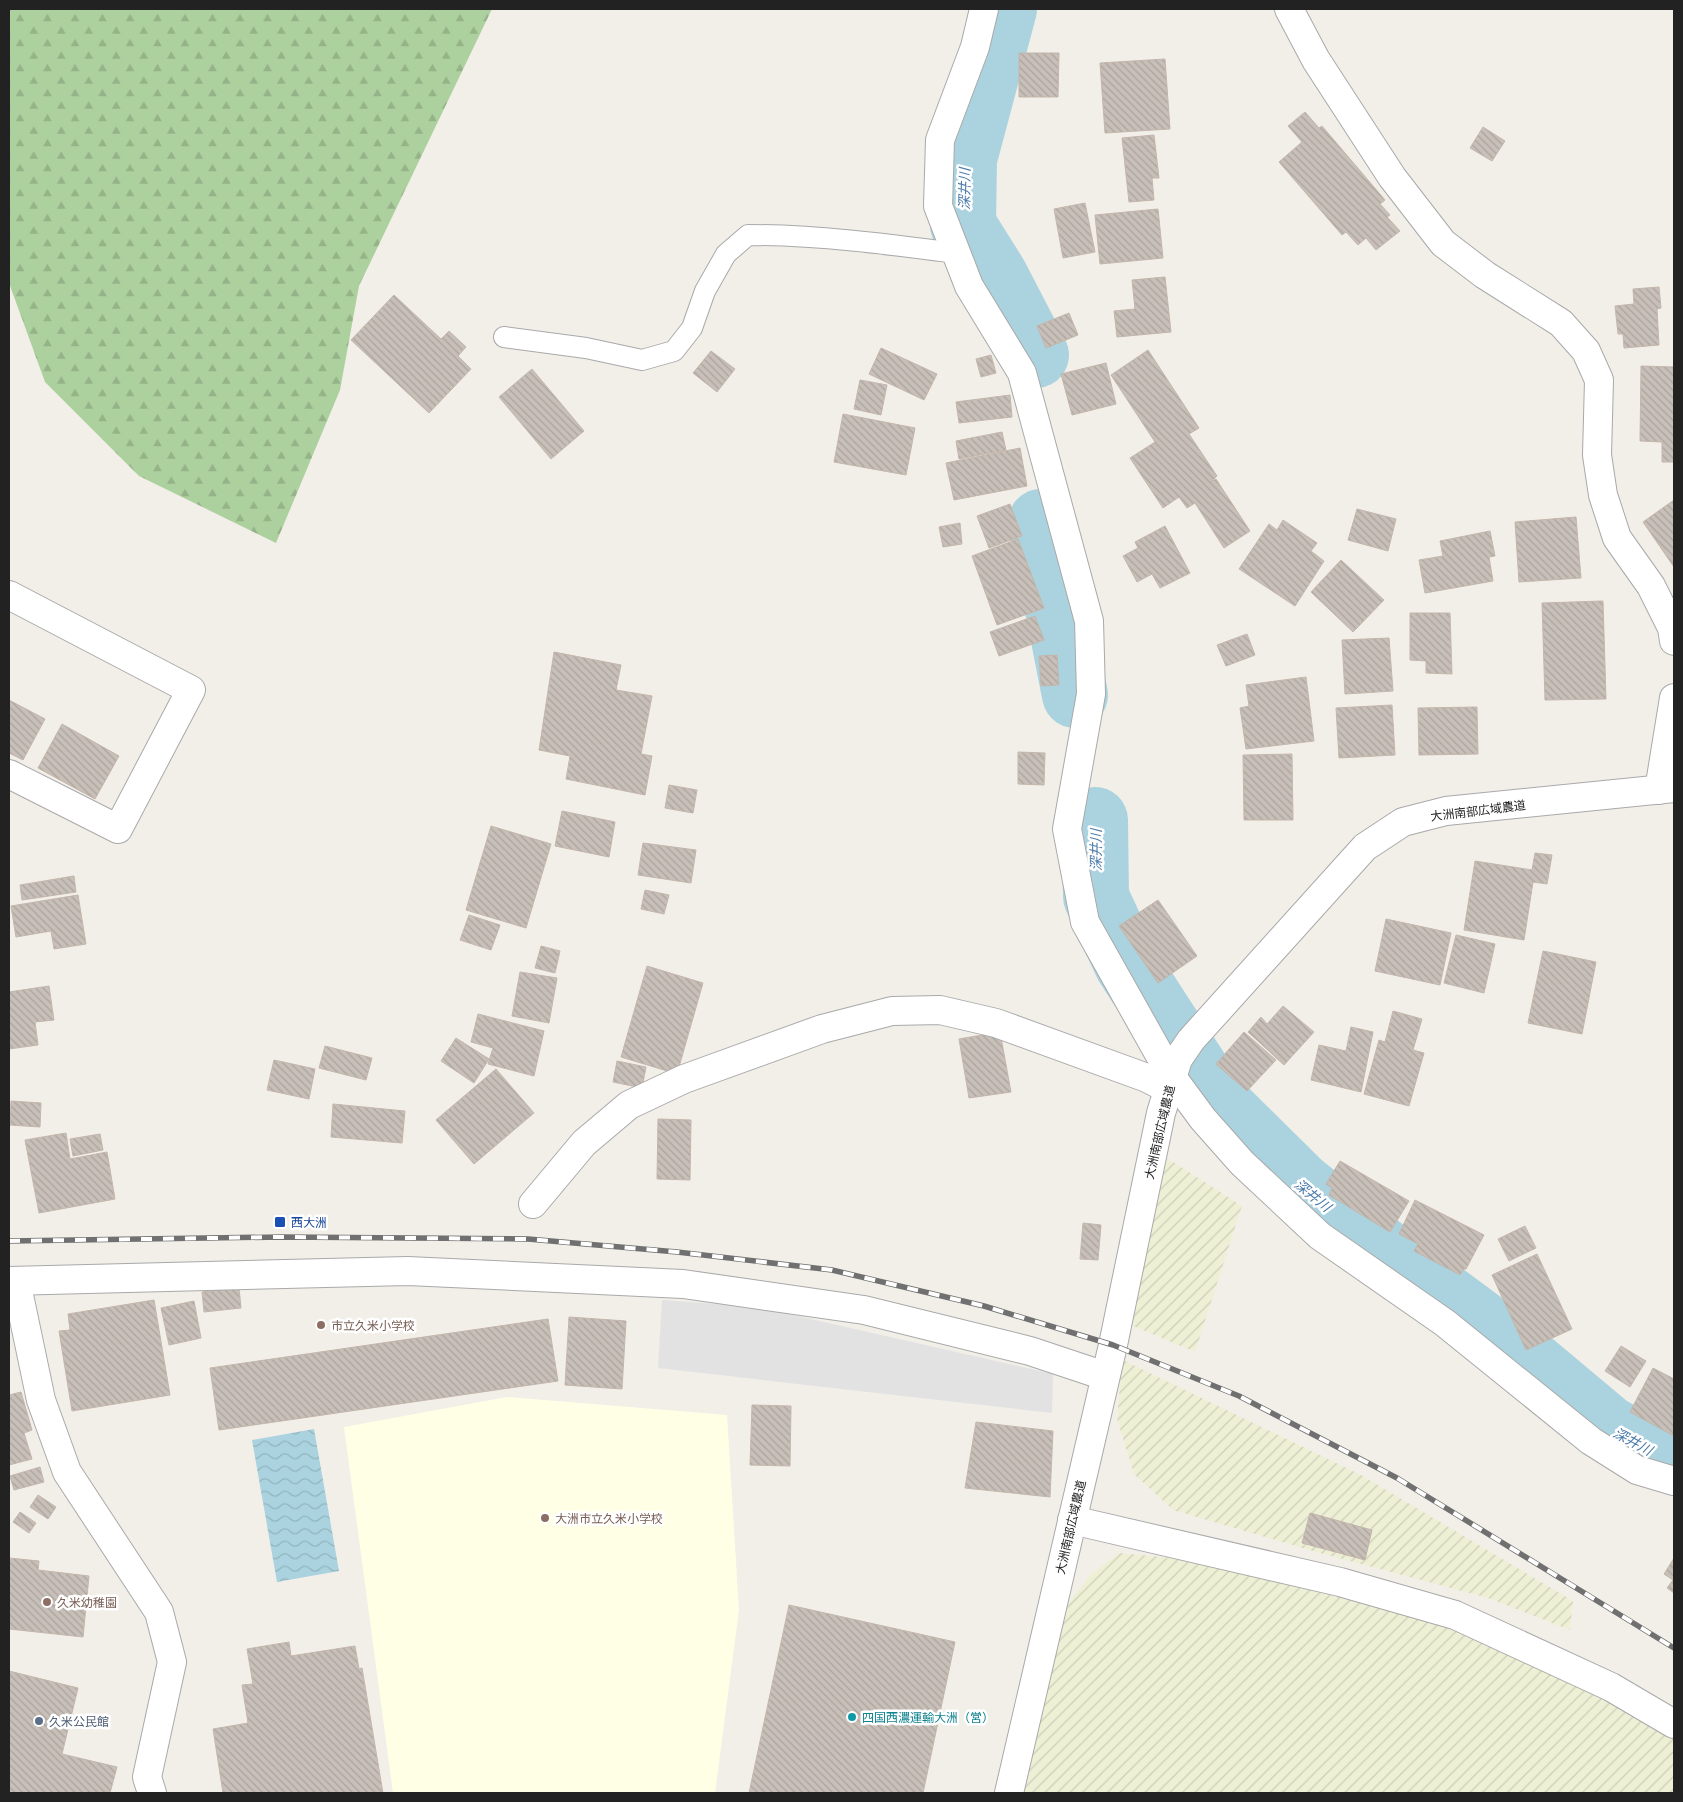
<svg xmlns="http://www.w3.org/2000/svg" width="1683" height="1802" font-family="Barlow,'Noto Sans JP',sans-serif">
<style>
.education{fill:#ffffe5}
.farmland{fill:url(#farmland-furrows)}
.forest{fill:url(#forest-firs)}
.parking{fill:#e2e2e2}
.water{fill:url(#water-waves)}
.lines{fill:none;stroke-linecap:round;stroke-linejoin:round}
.river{stroke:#aad3df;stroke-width:66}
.building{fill:url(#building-back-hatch);stroke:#c4b6ab}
.service-casing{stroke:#a9a9a9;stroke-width:22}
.minor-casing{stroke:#a9a9a9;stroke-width:30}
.tertiary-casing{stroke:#a9a9a9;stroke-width:30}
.service{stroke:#fff;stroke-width:20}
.minor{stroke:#fff;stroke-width:28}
.tertiary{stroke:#fff;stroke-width:28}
.rail-casing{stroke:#707070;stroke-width:5.5}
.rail{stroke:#fff;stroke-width:4;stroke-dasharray:11;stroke-linecap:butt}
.transit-dot{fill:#1a4fb4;stroke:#fff;stroke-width:2}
.education-dot{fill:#8d6e63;stroke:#fff;stroke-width:2}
.culture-dot{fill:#0f9aa8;stroke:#fff;stroke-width:2}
.service-dot{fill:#5c6f8a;stroke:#fff;stroke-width:2}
.labels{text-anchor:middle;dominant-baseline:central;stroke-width:5;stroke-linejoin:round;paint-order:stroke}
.street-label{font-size:12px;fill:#222;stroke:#fff}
.transit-label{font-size:12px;fill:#164399;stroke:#fff;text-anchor:start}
.education-label{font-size:12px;fill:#785e54;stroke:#fff;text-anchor:start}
.culture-label{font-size:12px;fill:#0d838f;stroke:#fff;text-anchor:start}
.service-label{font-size:12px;fill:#4e5e75;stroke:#fff;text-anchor:start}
.water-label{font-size:14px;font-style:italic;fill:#4a7aab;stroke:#fff}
</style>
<defs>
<pattern id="farmland-furrows" width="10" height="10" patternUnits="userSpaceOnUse" patternTransform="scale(1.25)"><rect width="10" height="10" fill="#eef0d5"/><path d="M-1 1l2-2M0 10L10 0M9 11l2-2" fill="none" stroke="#ccceb7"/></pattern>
<pattern id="forest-firs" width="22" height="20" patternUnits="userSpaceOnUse" patternTransform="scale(1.25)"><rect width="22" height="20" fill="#add19e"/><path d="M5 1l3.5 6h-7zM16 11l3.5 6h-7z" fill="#95b388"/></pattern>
<pattern id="water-waves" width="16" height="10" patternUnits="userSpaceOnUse" patternTransform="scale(1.25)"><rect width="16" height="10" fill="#aad3df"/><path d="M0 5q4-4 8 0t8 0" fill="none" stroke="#92b5bf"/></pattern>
<pattern id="building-back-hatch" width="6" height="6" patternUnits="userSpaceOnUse" patternTransform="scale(1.25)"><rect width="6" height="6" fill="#c7bfb8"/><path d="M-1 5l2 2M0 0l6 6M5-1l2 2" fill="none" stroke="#aba49e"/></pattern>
</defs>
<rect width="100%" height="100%" fill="#f2efe9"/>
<!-- education -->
<path class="education" d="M 507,1397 L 727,1415 L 739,1610 L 715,1793 L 393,1793 L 344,1427 Z"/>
<!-- farmland -->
<g class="farmland">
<path d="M 1167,1158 L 1242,1206 L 1195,1352 L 1131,1325 Z"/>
<path d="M 1125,1361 L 1361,1475 L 1573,1601 L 1570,1630 L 1488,1598 L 1320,1553 L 1173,1510 L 1134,1474 L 1117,1419 L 1121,1373 Z"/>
<path d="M 1119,1553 L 1163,1557 L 1215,1566 L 1351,1599 L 1456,1630 L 1606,1699 L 1674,1739 L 1674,1793 L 1021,1793 L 1060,1626 L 1070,1601 L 1090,1575 Z"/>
</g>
<!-- forest -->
<path class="forest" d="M 9,9 L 492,9 L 359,286 L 340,390 L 276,543 L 139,476 L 45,382 L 9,283 Z"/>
<!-- parking -->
<path class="parking" d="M 662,1300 L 758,1307 L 1053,1374 L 1052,1413 L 658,1368 Z"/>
<!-- water -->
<path class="water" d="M 314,1429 L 339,1571 L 277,1582 L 252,1440 Z"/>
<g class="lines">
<!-- river -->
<g class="river">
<path d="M 1004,9 L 964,159 L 963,225 L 995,276 L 1036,355"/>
<path d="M 1041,522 L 1075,695"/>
<path d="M 1095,820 L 1096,897 L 1127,964 L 1218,1104 L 1300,1185 L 1378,1247 L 1498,1336 L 1609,1429 L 1655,1453 L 1674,1460"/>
</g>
</g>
<!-- building -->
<g class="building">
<path d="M 1019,53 L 1059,53 L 1058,97 L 1019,97 Z"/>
<path d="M 1165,59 L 1170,129 L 1105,133 L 1100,63 Z"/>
<path d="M 1305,112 L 1319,128 L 1322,126 L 1385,200 L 1380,204 L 1390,215 L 1387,217 L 1400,231 L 1376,250 L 1366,238 L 1358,245 L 1346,232 L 1342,235 L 1279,162 L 1302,142 L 1288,126 Z"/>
<path d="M 1483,127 L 1505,141 L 1492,161 L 1470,148 Z"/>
<path d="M 1154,135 L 1159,178 L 1152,178 L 1154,200 L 1129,202 L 1122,138 Z"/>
<path d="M 1085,203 L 1095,252 L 1063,258 L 1054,209 Z"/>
<path d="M 1158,209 L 1163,258 L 1100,264 L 1095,215 Z"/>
<path d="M 1165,277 L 1171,332 L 1117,337 L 1114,311 L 1135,309 L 1132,280 Z"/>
<path d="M 1659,287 L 1661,308 L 1657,309 L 1659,345 L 1624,348 L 1623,334 L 1618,334 L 1615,306 L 1634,304 L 1633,289 Z"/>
<path d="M 394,295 L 441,339 L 449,331 L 466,347 L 458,356 L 471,369 L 429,413 L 351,340 Z"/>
<path d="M 1069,313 L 1078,335 L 1046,348 L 1037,326 Z"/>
<path d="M 881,348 L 937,374 L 924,400 L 869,374 Z"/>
<path d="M 1148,350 L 1199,428 L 1189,434 L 1217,476 L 1211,482 L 1216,479 L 1250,531 L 1224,548 L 1195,503 L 1187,508 L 1179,497 L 1163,508 L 1130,458 L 1155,442 L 1111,375 Z"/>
<path d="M 711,351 L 735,369 L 717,392 L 693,373 Z"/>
<path d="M 991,355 L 996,373 L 981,377 L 976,359 Z"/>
<path d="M 1106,363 L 1116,404 L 1072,415 L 1061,374 Z"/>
<path d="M 1641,366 L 1674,367 L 1674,462 L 1662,462 L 1662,442 L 1640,441 Z"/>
<path d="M 532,369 L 584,431 L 551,459 L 499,397 Z"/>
<path d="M 860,380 L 887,385 L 881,415 L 854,409 Z"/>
<path d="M 1010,395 L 1012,417 L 959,423 L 956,402 Z"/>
<path d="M 843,414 L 915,428 L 906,475 L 834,462 Z"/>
<path d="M 1002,432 L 1006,450 L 959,459 L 956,441 Z"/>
<path d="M 1020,448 L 1027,486 L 954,500 L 946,463 Z"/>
<path d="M 1674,500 L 1674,567 L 1643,522 Z"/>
<path d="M 1010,504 L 1022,536 L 989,548 L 977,516 Z"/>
<path d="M 1357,509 L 1396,519 L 1388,551 L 1348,540 Z"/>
<path d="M 1576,517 L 1581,578 L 1519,582 L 1515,522 Z"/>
<path d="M 1283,520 L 1317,543 L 1311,551 L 1324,561 L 1295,606 L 1239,569 L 1269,524 L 1277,530 Z"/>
<path d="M 960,523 L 962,544 L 943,547 L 939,527 Z"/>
<path d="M 1165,526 L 1190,573 L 1160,588 L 1152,574 L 1137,582 L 1123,556 L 1138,548 L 1135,542 Z"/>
<path d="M 1490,531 L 1495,556 L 1489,557 L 1493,581 L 1425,593 L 1419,560 L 1443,556 L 1440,541 Z"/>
<path d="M 1018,539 L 1044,608 L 997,625 L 972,556 Z"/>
<path d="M 1341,560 L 1384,600 L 1353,632 L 1311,592 Z"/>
<path d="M 1603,601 L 1606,699 L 1545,700 L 1542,603 Z"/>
<path d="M 1410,613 L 1450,613 L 1452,674 L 1426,673 L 1426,661 L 1410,660 Z"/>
<path d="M 1035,616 L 1044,640 L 999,656 L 990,632 Z"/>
<path d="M 1247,634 L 1255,655 L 1226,666 L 1217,645 Z"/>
<path d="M 1389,638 L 1393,691 L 1345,694 L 1342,640 Z"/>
<path d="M 554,652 L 621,665 L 616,690 L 652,696 L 641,754 L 652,756 L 645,795 L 566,779 L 570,756 L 539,750 Z"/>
<path d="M 1057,655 L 1059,685 L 1041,686 L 1039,656 Z"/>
<path d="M 1306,677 L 1314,741 L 1246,749 L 1240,708 L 1249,706 L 1246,685 Z"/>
<path d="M 9,700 L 45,719 L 23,760 L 9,753 Z"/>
<path d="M 1392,705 L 1395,755 L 1339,758 L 1336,708 Z"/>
<path d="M 1477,707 L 1478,754 L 1419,755 L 1418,708 Z"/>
<path d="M 62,724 L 119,756 L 95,799 L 38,768 Z"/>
<path d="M 1018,752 L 1045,753 L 1044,785 L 1018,784 Z"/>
<path d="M 1292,754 L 1293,820 L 1244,820 L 1243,755 Z"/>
<path d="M 669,785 L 697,790 L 693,813 L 665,808 Z"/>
<path d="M 562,811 L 615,822 L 609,857 L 555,846 Z"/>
<path d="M 491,826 L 551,844 L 526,928 L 466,910 Z"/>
<path d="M 643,843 L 696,850 L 691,883 L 638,875 Z"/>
<path d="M 1535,853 L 1552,855 L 1547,884 L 1533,882 L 1524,940 L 1464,930 L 1475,861 L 1532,870 Z"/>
<path d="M 74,876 L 76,892 L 22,900 L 20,885 Z"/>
<path d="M 645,890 L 669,895 L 664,914 L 641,909 Z"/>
<path d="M 78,895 L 86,944 L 54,949 L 51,931 L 16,937 L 11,906 Z"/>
<path d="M 1158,900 L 1197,956 L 1158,983 L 1119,926 Z"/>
<path d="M 469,915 L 500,925 L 491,950 L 460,940 Z"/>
<path d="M 1386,919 L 1451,933 L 1440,985 L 1375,971 Z"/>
<path d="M 1456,935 L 1495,944 L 1484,993 L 1444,983 Z"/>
<path d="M 541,946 L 560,951 L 555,973 L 535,968 Z"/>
<path d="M 1543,951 L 1596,962 L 1582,1034 L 1528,1023 Z"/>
<path d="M 647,966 L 703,983 L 677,1074 L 621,1057 Z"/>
<path d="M 520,972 L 557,978 L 549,1023 L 512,1016 Z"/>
<path d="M 49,986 L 54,1020 L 35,1022 L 38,1045 L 9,1049 L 9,992 Z"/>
<path d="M 1283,1006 L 1314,1032 L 1284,1065 L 1248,1032 L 1261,1017 L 1267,1024 Z"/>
<path d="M 1393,1011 L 1422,1019 L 1413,1050 L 1424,1053 L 1409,1106 L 1364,1094 L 1379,1040 L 1385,1042 Z"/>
<path d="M 478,1014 L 544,1031 L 534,1076 L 488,1064 L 493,1048 L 471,1042 Z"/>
<path d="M 1351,1027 L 1373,1032 L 1361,1092 L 1311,1080 L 1319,1045 L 1346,1051 Z"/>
<path d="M 1000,1032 L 1011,1092 L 969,1098 L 959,1039 Z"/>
<path d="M 1244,1032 L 1276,1060 L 1247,1091 L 1216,1064 Z"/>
<path d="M 456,1038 L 489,1059 L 474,1083 L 441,1061 Z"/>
<path d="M 325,1046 L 372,1058 L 366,1080 L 319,1068 Z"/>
<path d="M 274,1060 L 315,1069 L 309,1099 L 267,1090 Z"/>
<path d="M 617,1061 L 646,1067 L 642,1088 L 613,1082 Z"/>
<path d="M 496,1069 L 534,1113 L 474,1164 L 436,1120 Z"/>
<path d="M 11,1101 L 41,1103 L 40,1127 L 10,1125 Z"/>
<path d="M 333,1104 L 405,1111 L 402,1143 L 331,1137 Z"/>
<path d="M 658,1119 L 691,1120 L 690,1180 L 657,1179 Z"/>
<path d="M 66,1133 L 70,1159 L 107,1152 L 115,1199 L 39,1213 L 25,1140 Z"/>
<path d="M 100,1134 L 103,1150 L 73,1156 L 70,1139 Z"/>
<path d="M 1340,1161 L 1409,1201 L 1390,1232 L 1329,1195 L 1332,1188 L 1326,1184 Z"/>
<path d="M 1415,1200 L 1484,1235 L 1466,1269 L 1464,1269 L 1460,1275 L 1414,1251 L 1418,1244 L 1399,1234 Z"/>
<path d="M 1083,1223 L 1101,1225 L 1098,1260 L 1080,1259 Z"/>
<path d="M 1525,1226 L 1536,1248 L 1509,1261 L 1498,1239 Z"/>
<path d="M 1537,1254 L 1572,1329 L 1526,1350 L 1492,1275 Z"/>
<path d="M 239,1288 L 241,1308 L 204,1312 L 202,1292 Z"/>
<path d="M 154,1300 L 170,1395 L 72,1411 L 59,1331 L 70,1330 L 68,1314 Z"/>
<path d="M 194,1301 L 201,1338 L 169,1345 L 161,1308 Z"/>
<path d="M 569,1317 L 626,1321 L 622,1389 L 565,1385 Z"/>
<path d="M 548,1319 L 558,1381 L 219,1430 L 210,1368 Z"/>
<path d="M 1621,1346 L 1646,1361 L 1630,1387 L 1605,1371 Z"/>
<path d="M 1653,1368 L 1674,1379 L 1674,1436 L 1630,1412 Z"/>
<path d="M 21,1392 L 32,1430 L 24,1433 L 32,1459 L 9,1465 L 9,1395 Z"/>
<path d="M 752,1405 L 791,1406 L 790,1466 L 750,1465 Z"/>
<path d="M 976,1422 L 1053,1431 L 1050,1497 L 965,1488 Z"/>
<path d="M 40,1467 L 44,1482 L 14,1490 L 10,1476 Z"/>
<path d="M 38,1495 L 56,1507 L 48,1519 L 30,1507 Z"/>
<path d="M 20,1512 L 36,1523 L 29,1533 L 13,1522 Z"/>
<path d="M 1310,1513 L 1372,1530 L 1365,1560 L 1302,1543 Z"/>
<path d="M 9,1558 L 39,1561 L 38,1570 L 89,1576 L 83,1637 L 9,1629 Z"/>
<path d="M 1674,1558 L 1674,1593 L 1667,1588 L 1673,1580 L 1664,1574 Z"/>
<path d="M 789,1605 L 955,1642 L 923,1793 L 749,1793 Z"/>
<path d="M 289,1642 L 291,1656 L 355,1646 L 359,1669 L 362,1668 L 383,1793 L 223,1793 L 213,1729 L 248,1723 L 242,1685 L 253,1684 L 247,1649 Z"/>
<path d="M 9,1671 L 78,1688 L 62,1754 L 117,1767 L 110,1793 L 9,1793 Z"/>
</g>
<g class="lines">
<defs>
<path id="service" d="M 504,337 L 586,348 L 642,360 L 674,351 L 692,328 L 705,291 L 726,254 L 748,235 C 818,235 887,244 956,253"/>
<g id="minor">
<path d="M 984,9 L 975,47 L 940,140 L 938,206 L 969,286 L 1022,373 L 1089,621 L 1091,694 L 1067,829 L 1085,922 L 1172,1077 L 1203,1119 L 1242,1163 L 1320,1236 L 1445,1323 L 1591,1441 L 1637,1470 L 1674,1481"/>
<path d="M 1289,9 L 1316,60 L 1392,177 L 1443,243 L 1485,275 L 1561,323 L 1586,351 L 1599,380 L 1597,455 L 1603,495 L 1617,538 L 1651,586 L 1672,628 L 1674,641"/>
<path d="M 9,595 L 191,690 L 118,829 L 9,774"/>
<path d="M 1659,790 L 1674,698"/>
<path d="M 533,1204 L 584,1143 L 629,1105 L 684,1079 L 822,1029 L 892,1011 L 940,1010 L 996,1023 L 1147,1078 L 1168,1089"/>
<path d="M 9,1281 L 408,1271 L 683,1284 L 864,1310 L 1030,1351 L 1105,1376"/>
<path d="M 16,1281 L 41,1400 L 67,1472 L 159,1612 L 172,1662 L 147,1777 L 152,1793"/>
</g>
<g id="tertiary">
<path d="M 1072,1520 L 1340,1582 L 1455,1615 L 1611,1687 L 1674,1724"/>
<path d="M 1009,1793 L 1113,1345 L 1161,1113 L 1178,1059 L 1191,1040 L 1365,847 L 1403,822 L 1446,811 L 1674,788"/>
</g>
</defs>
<!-- service casing -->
<use href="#service" class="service-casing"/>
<!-- minor casing -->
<use href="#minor" class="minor-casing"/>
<!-- tertiary casing -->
<use href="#tertiary" class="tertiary-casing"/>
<!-- service -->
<use href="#service" class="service"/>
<!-- minor -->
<use href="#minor" class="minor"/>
<!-- tertiary -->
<use href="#tertiary" class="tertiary"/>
<defs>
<path id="rail" d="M 9,1241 L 281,1237 L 528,1239 L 677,1252 L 832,1270 L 984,1306 L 1113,1345 L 1239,1396 L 1397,1478 L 1674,1648"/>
</defs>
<!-- rail casing -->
<use href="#rail" class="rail-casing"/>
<!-- rail -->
<use href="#rail" class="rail"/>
</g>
<!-- markers -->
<rect class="transit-dot" x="274" y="1216" width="12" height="12" rx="2.5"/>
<g class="education-dot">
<circle cx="321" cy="1325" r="5"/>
<circle cx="545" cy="1518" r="5"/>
<circle cx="47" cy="1602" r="5"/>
</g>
<circle class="culture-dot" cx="852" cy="1717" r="5"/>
<circle class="service-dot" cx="39" cy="1721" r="5"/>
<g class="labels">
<!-- street labels -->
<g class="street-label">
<text transform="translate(1478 810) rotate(-7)">大洲南部広域農道</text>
<text transform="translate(1159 1132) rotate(-77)">大洲南部広域農道</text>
<text transform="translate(1070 1527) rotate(-77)">大洲南部広域農道</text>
</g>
<!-- transit labels -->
<g class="transit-label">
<text x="291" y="1222">西大洲</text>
</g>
<!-- education labels -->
<g class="education-label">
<text x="331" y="1325">市立久米小学校</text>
<text x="555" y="1518">大洲市立久米小学校</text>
<text x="57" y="1602">久米幼稚園</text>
</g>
<!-- culture labels -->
<g class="culture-label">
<text x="862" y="1717">四国西濃運輸大洲（営）</text>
</g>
<!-- service labels -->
<g class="service-label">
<text x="49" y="1721">久米公民館</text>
</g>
<!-- water labels -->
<g class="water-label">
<text transform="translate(964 189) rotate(-89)">深井川</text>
<text transform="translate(1095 850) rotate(-90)">深井川</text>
<text transform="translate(1313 1195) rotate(39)">深井川</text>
<text transform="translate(1633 1441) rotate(28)">深井川</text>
</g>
</g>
<!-- border -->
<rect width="1683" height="1802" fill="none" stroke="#222222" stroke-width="20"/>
</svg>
